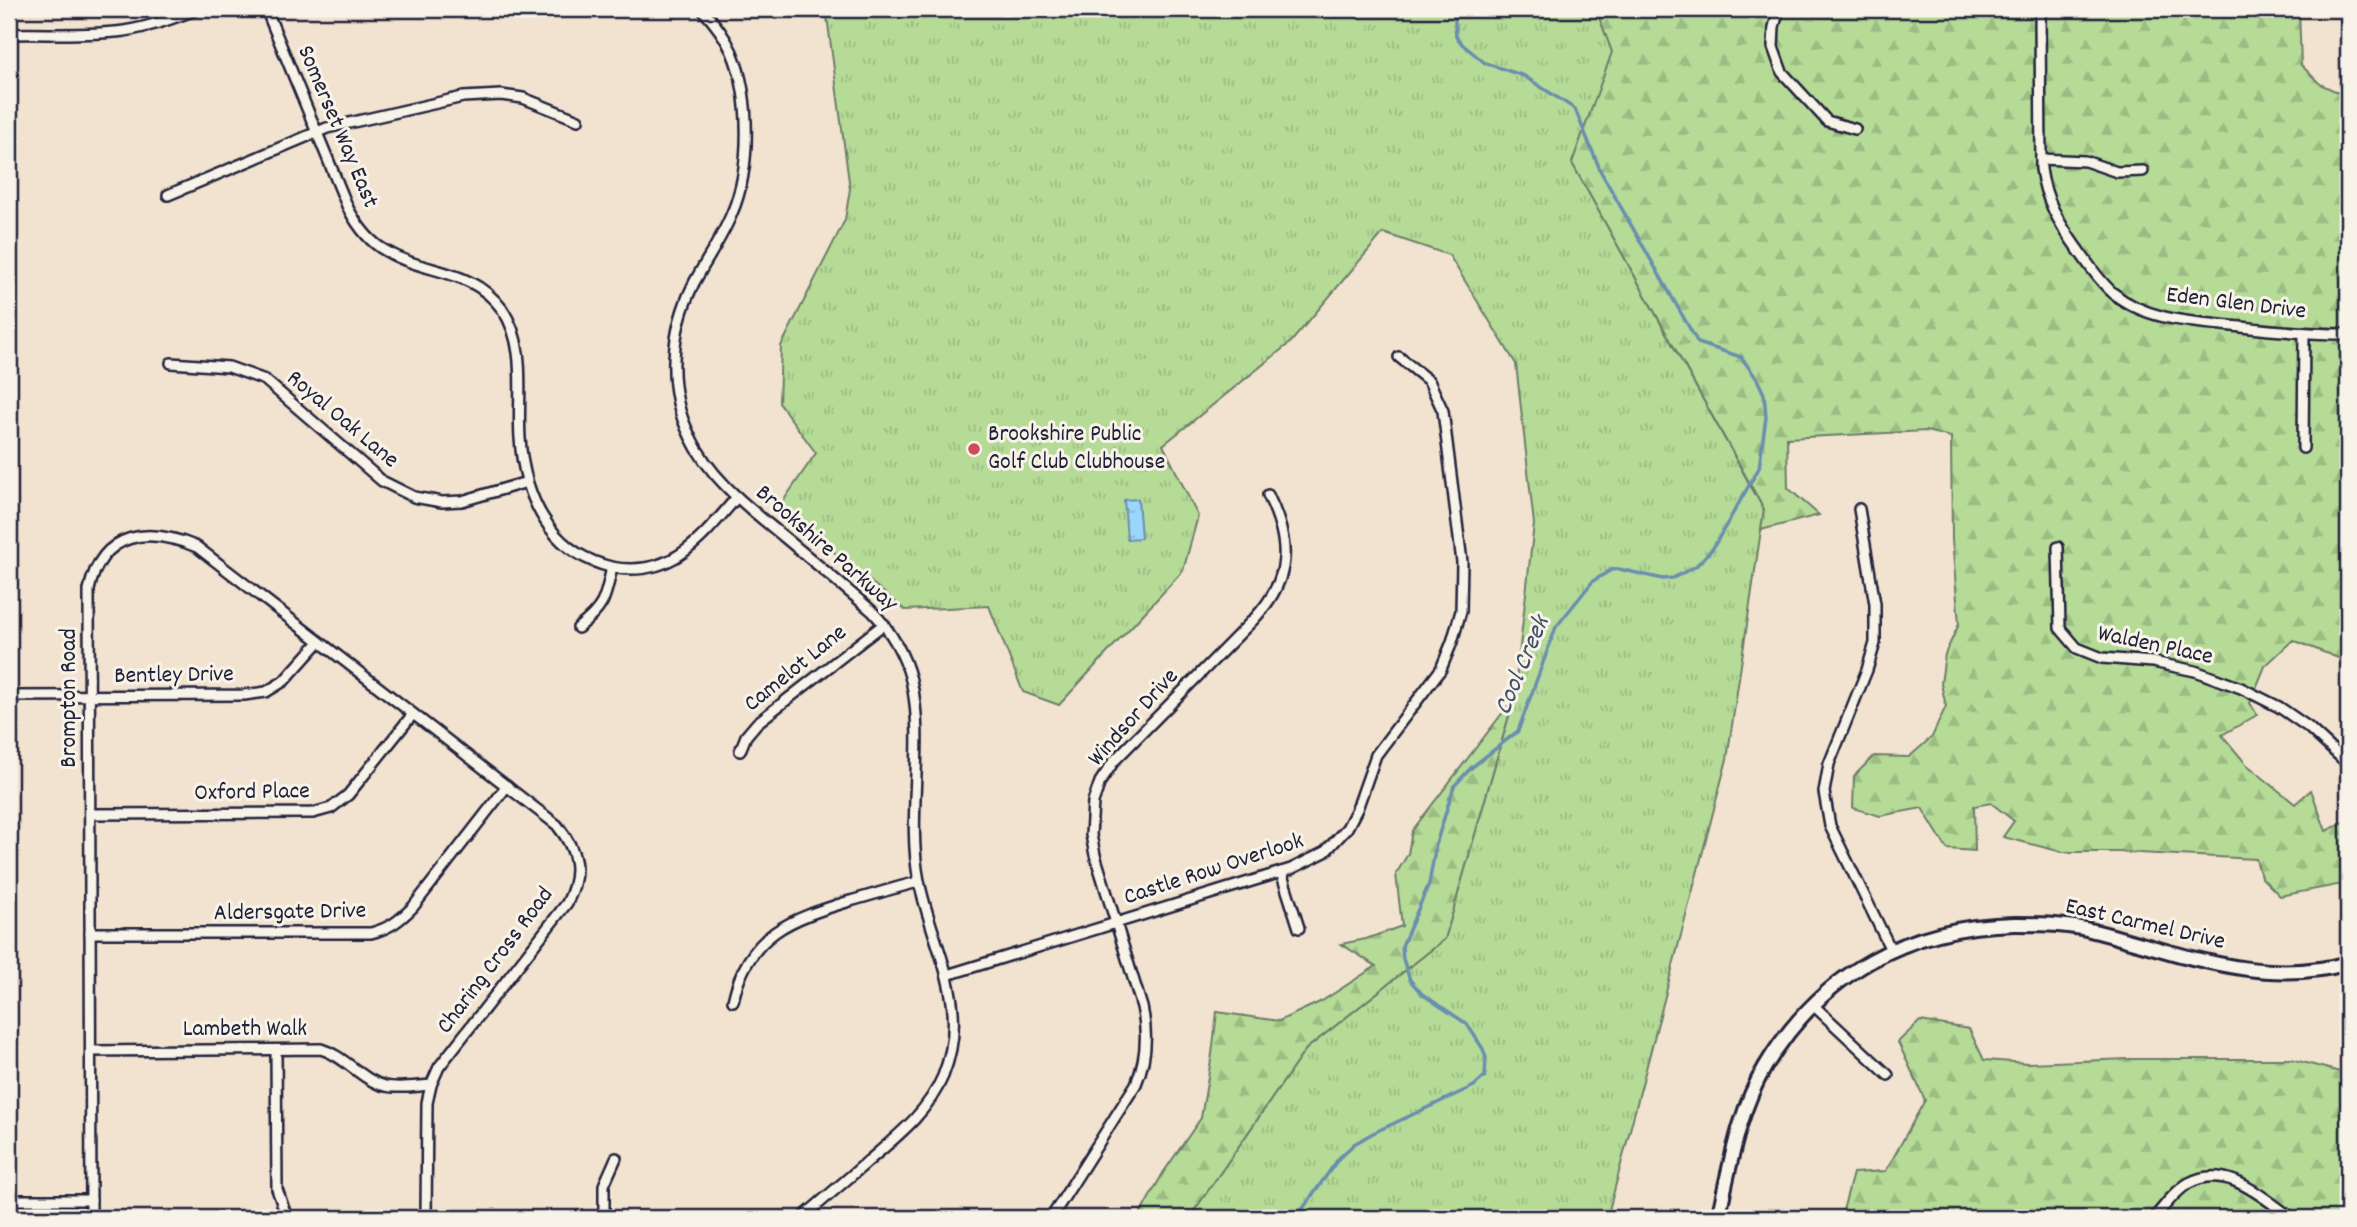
<svg xmlns="http://www.w3.org/2000/svg" width="2357" height="1227" font-family="Dekko,sans-serif">
<style>
.grass{fill:url(#grass-tufts);stroke:#6c7e69;stroke-width:2}
.forest{fill:url(#forest-firs);stroke:#6c7e69;stroke-width:2}
.water{fill:url(#water-ripples);stroke:#6b8eaf;stroke-width:2}
.lines{fill:none;stroke-linecap:round;stroke-linejoin:round}
.stream{stroke:#6b8eaf;stroke-width:3.5}
.street-casing{stroke:#22223b;stroke-width:14}
.secondary-casing{stroke:#22223b;stroke-width:18}
.street{stroke:#f7f3e8;stroke-width:9}
.secondary{stroke:#f7f3e8;stroke-width:12}
.poi-dot{fill:#d1495b;stroke:#f7f3e8;stroke-width:2.5}
.labels{text-anchor:middle;dominant-baseline:central;stroke-width:6;stroke-linejoin:round;paint-order:stroke}
.street-label{font-size:24px;fill:#22223b;stroke:#f7f3e8}
.poi-label{font-size:24px;fill:#22223b;stroke:#f7f3e8;text-anchor:start}
.water-label{font-size:26px;font-style:italic;fill:#404f6b;stroke:#f7f3e8}
</style>
<defs>
<pattern id="grass-tufts" width="24" height="20" patternUnits="userSpaceOnUse" patternTransform="scale(1.75)"><rect width="24" height="20" fill="#b5db97"/><path d="M3 7l-1-3M5 7V3M7 7l1-3M15 17l-1-3M17 17v-4M19 17l1-3" fill="none" stroke="#9bbc83"/></pattern>
<pattern id="forest-firs" width="22" height="20" patternUnits="userSpaceOnUse" patternTransform="scale(1.75)"><rect width="22" height="20" fill="#b5db97"/><path d="M5 1l3.5 6h-7zM16 11l3.5 6h-7z" fill="#9bbc83"/></pattern>
<pattern id="water-ripples" width="26" height="14" patternUnits="userSpaceOnUse" patternTransform="scale(1.75)"><rect width="26" height="14" fill="#9cd6fc"/><path d="M2 4q2-2 4 0t4 0M15 11q2-2 4 0t4 0" fill="none" stroke="#86b7d9"/></pattern>
</defs>
<rect width="100%" height="100%" fill="#f2e2d0"/>
<filter id="ink" filterUnits="userSpaceOnUse"><feTurbulence type="fractalNoise" baseFrequency=".0143" numOctaves="2"/><feDisplacementMap in="SourceGraphic" scale="14" xChannelSelector="R" yChannelSelector="G"/><feConvolveMatrix kernelMatrix="1 2 1 2 8 2 1 2 1" color-interpolation-filters="sRGB"/></filter>
<g filter="url(#ink)">
<!-- grass -->
<path class="grass" d="M 826,9 L 1596,9 L 1613,52 L 1572,163 L 1727,443 L 1734,445 L 1734,456 L 1764,510 L 1727,759 L 1607,1218 L 1189,1218 L 1306,1049 L 1445,939 L 1514,698 L 1534,524 L 1516,364 L 1449,255 L 1383,233 L 1291,342 L 1163,445 L 1198,516 L 1183,571 L 1059,705 L 1023,692 L 989,606 L 905,610 L 779,507 L 816,453 L 779,403 L 781,346 L 845,220 L 850,189 Z"/>
<!-- forest -->
<g class="forest">
<path d="M 1596,9 L 2299,9 L 2301,65 L 2320,84 L 2348,97 L 2348,662 L 2293,640 L 2265,666 L 2250,703 L 2257,715 L 2222,735 L 2246,764 L 2295,804 L 2311,790 L 2326,831 L 2348,820 L 2348,883 L 2280,896 L 2261,877 L 2256,859 L 2119,852 L 2062,852 L 2003,837 L 2014,821 L 1991,803 L 1974,806 L 1975,851 L 1947,849 L 1922,808 L 1880,816 L 1853,808 L 1854,776 L 1874,756 L 1909,757 L 1932,737 L 1946,706 L 1941,684 L 1945,654 L 1959,624 L 1952,540 L 1951,437 L 1926,431 L 1787,438 L 1788,488 L 1819,515 L 1761,530 L 1764,509 L 1572,163 L 1612,52 Z"/>
<path d="M 1514,698 L 1445,939 L 1306,1049 L 1189,1218 L 1138,1218 L 1163,1173 L 1201,1118 L 1212,1054 L 1217,1012 L 1279,1021 L 1322,1001 L 1376,966 L 1341,944 L 1366,939 L 1402,926 L 1396,874 L 1408,854 L 1412,831 Z"/>
<path d="M 1920,1021 L 1969,1029 L 1984,1060 L 2028,1063 L 2129,1059 L 2291,1059 L 2348,1074 L 2348,1218 L 1841,1218 L 1853,1173 L 1886,1171 L 1925,1100 L 1898,1042 Z"/>
</g>
<!-- water -->
<path class="water" d="M 1138,499 L 1141,538 L 1127,539 L 1124,500 Z"/>
<g class="lines">
<!-- stream -->
<path class="stream" d="M 1296,1218 L 1339,1158 L 1354,1144 L 1373,1133 L 1474,1086 L 1485,1076 L 1486,1058 L 1483,1049 L 1467,1024 L 1422,994 L 1410,980 L 1403,959 L 1402,946 L 1429,884 L 1436,844 L 1454,786 L 1471,768 L 1518,731 L 1556,627 L 1593,581 L 1611,570 L 1619,569 L 1663,579 L 1673,578 L 1696,566 L 1713,548 L 1759,468 L 1766,417 L 1764,394 L 1757,379 L 1741,357 L 1698,343 L 1601,172 L 1575,109 L 1524,76 L 1485,63 L 1462,44 L 1456,36 L 1454,9"/>
<defs>
<g id="street">
<path d="M 266,9 L 348,208 C 357,225 369,242 386,251 C 426,275 471,267 502,309 C 528,346 517,396 520,438 C 522,470 531,502 550,528 C 565,548 586,561 611,567 C 672,579 702,538 737,497"/>
<path d="M 702,9 C 714,22 725,36 732,52 C 751,97 751,169 732,213 C 722,238 706,260 694,283 C 670,331 666,388 690,436 C 710,479 748,507 783,536 C 813,561 843,586 872,611 C 891,631 904,653 911,680 C 926,745 906,815 919,881 C 933,950 972,1004 943,1076 C 927,1114 896,1137 866,1163 C 845,1181 823,1200 802,1218"/>
<path d="M 1779,9 L 1774,27 L 1773,47 L 1782,72 L 1827,121 L 1855,129"/>
<path d="M 2040,9 L 2041,169 C 2045,199 2059,223 2076,247 C 2087,262 2098,280 2113,293 C 2148,322 2198,322 2241,327 C 2277,331 2312,334 2348,334"/>
<path d="M 9,34 C 47,33 86,36 124,31 C 150,27 174,18 198,9"/>
<path d="M 2041,159 L 2085,161 L 2117,172 L 2143,171"/>
<path d="M 168,195 L 327,128 L 463,97 L 501,95 L 523,98 L 578,120"/>
<path d="M 171,363 L 229,367 L 265,380 L 382,481 L 414,497 L 442,502 L 462,501 L 527,482"/>
<path d="M 2303,448 L 2304,333"/>
<path d="M 1859,509 L 1875,604 L 1875,643 L 1867,670 L 1829,764 L 1824,792 L 1830,826 L 1891,950"/>
<path d="M 2058,547 L 2060,628 L 2077,648 L 2102,658 L 2153,662 L 2195,671 L 2241,688 L 2279,707 L 2308,727 L 2348,764"/>
<path d="M 578,628 C 605,607 605,599 612,567"/>
<path d="M 9,696 L 244,695 L 266,692 L 284,681 L 319,642"/>
<path d="M 740,751 L 746,736 L 757,723 L 884,624"/>
<path d="M 90,814 L 313,813 L 331,808 L 348,795 L 413,714"/>
<path d="M 1281,872 L 1299,928"/>
<path d="M 90,933 L 371,933 C 390,928 399,921 413,907 L 507,786"/>
<path d="M 947,975 L 1291,869 L 1325,852 L 1347,828 L 1357,809 L 1376,755 L 1441,669 L 1452,642 L 1461,611 L 1462,562 L 1443,411 L 1429,381 L 1399,357"/>
<path d="M 733,1001 C 748,933 791,919 850,901 C 873,895 896,887 919,882"/>
<path d="M 1813,1005 L 1888,1075"/>
<path d="M 276,1050 L 277,1189 L 287,1218"/>
<path d="M 91,1051 L 321,1049 C 345,1056 361,1080 385,1086 C 399,1089 416,1086 431,1085"/>
<path d="M 9,1200 L 91,1200"/>
<path d="M 91,1218 L 89,590 C 102,530 149,527 197,547 L 557,825 C 578,851 582,873 567,903 L 439,1067 L 431,1085 L 427,1103 L 426,1218"/>
<path d="M 604,1218 L 604,1185 L 616,1158"/>
<path d="M 1051,1218 L 1136,1084 C 1147,1058 1148,1034 1142,1007 L 1095,855 L 1091,835 L 1093,802 L 1100,782 L 1114,761 L 1255,618 C 1292,578 1291,542 1268,495"/>
<path d="M 2154,1218 C 2164,1207 2175,1191 2189,1183 C 2227,1162 2263,1198 2292,1218"/>
</g>
<path id="secondary" d="M 1718,1218 C 1730,1167 1738,1112 1765,1067 C 1821,973 1908,926 2015,924 C 2041,924 2069,924 2094,931 C 2176,952 2263,988 2348,963"/>
</defs>
<!-- street casing -->
<use href="#street" class="street-casing"/>
<!-- secondary casing -->
<use href="#secondary" class="secondary-casing"/>
<!-- street -->
<use href="#street" class="street"/>
<!-- secondary -->
<use href="#secondary" class="secondary"/>
</g>
</g>
<!-- markers -->
<circle class="poi-dot" cx="974" cy="449" r="7"/>
<g class="labels">
<!-- street labels -->
<g class="street-label">
<text transform="translate(337 127) rotate(67)">Somerset Way East</text>
<text transform="translate(2236 304) rotate(7)">Eden Glen Drive</text>
<text transform="translate(342 420) rotate(40)">Royal Oak Lane</text>
<text transform="translate(826 549) rotate(41)">Brookshire Parkway</text>
<text transform="translate(2155 646) rotate(12)">Walden Place</text>
<text transform="translate(796 669) rotate(-39)">Camelot Lane</text>
<text transform="translate(174 676) rotate(-1)">Bentley Drive</text>
<text transform="translate(70 698) rotate(-90)">Brompton Road</text>
<text transform="translate(1134 718) rotate(-48)">Windsor Drive</text>
<text transform="translate(252 793) rotate(-1)">Oxford Place</text>
<text transform="translate(1214 870) rotate(-18)">Castle Row Overlook</text>
<text transform="translate(290 913) rotate(-1)">Aldersgate Drive</text>
<text transform="translate(2145 925) rotate(13)">East Carmel Drive</text>
<text transform="translate(496 961) rotate(-53)">Charing Cross Road</text>
<text x="245" y="1030">Lambeth Walk</text>
</g>
<!-- poi labels -->
<g class="poi-label">
<text x="988" y="435">Brookshire Public<tspan x="988" dy="28">Golf Club Clubhouse</tspan></text>
</g>
<!-- water labels -->
<g class="water-label">
<text transform="translate(1523 666) rotate(-67)">Cool Creek</text>
</g>
</g>
<!-- margin -->
<rect width="2357" height="1227" fill="none" stroke="#f7f3e8" stroke-width="35"/>
<rect x="18" y="18" width="2322" height="1192" fill="none" stroke="#22223b" stroke-width="2.5" filter="url(#ink)"/>
</svg>
